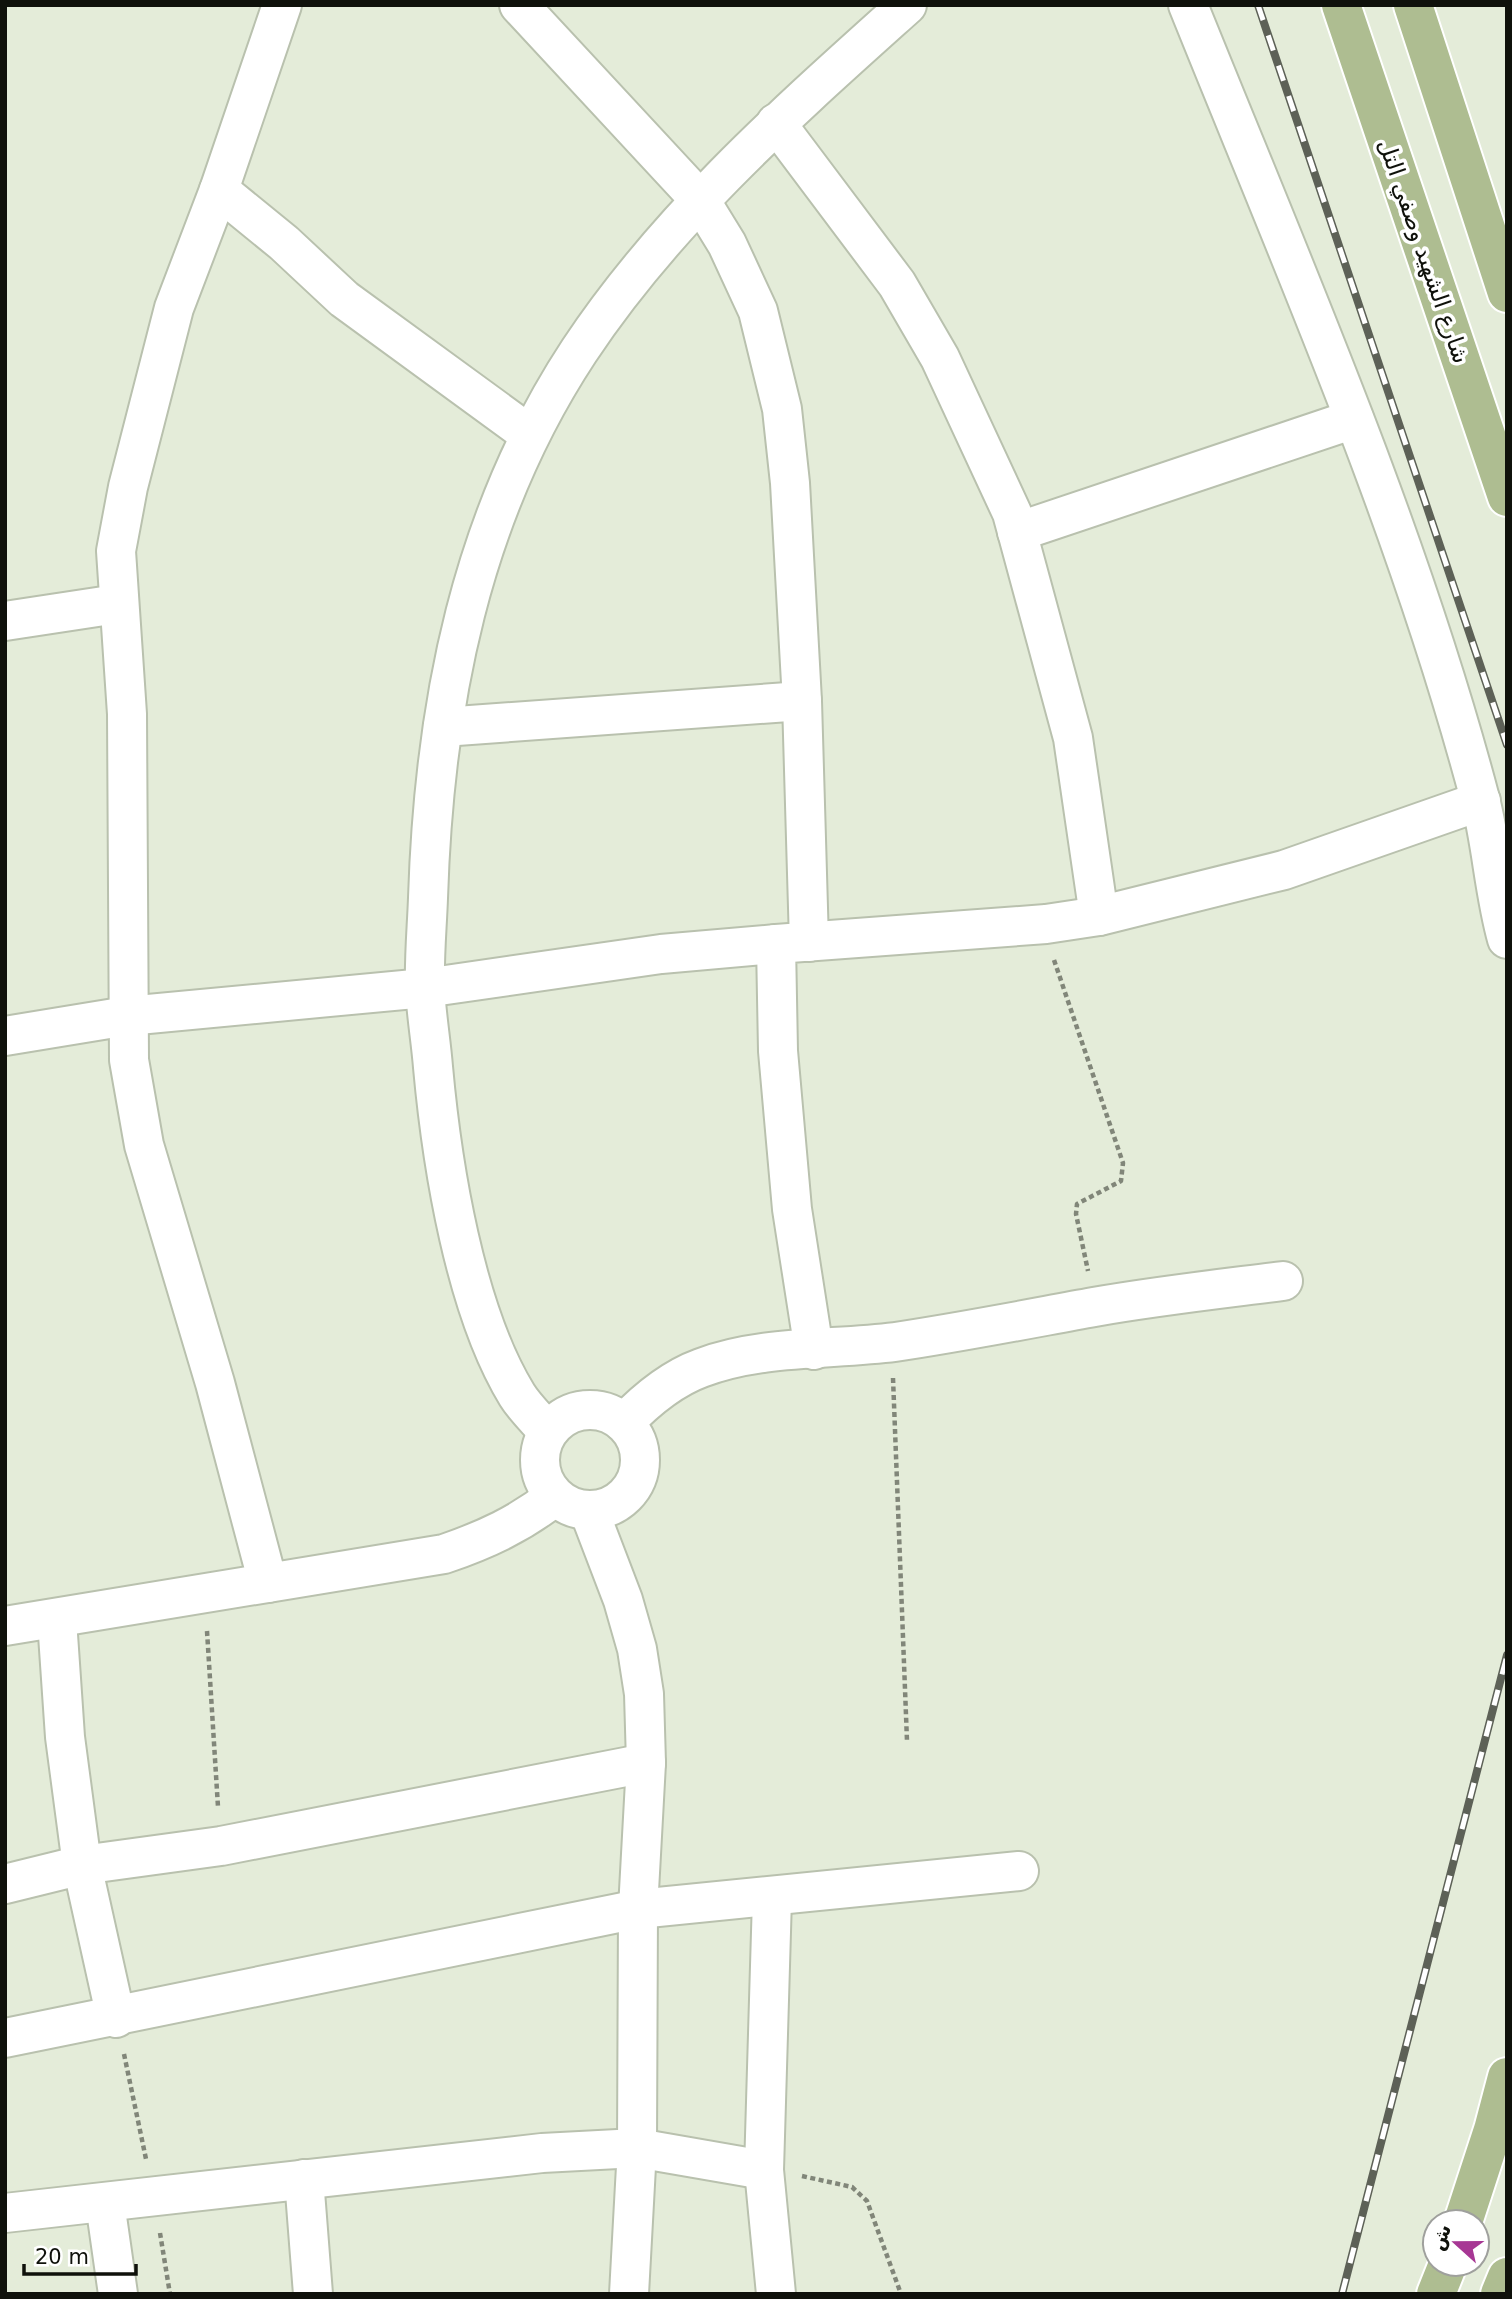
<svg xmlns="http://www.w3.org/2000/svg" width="1512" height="2299" font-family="'DejaVu Sans',Cairo,sans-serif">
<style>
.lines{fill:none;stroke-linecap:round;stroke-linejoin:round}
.minor-casing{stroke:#b9c1ae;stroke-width:42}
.primary-casing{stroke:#fff;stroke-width:42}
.path{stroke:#818679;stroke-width:4.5;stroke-dasharray:5 3.5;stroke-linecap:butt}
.minor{stroke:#fff;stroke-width:38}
.primary{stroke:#aebd91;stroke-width:38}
.rail-casing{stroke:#5d6157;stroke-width:8}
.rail{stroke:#fff;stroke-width:5;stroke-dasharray:16;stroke-linecap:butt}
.labels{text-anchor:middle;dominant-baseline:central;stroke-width:7;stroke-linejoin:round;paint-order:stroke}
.street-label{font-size:23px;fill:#0f110b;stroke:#fff}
</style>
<rect width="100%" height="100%" fill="#e4ecd9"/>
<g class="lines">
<defs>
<g id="minor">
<path d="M 519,5 L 700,200 L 727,244 L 758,311 L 782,409 L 790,483 L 802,701 L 809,942"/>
<path d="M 1188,5 C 1293,266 1408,527 1480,799 C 1492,845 1494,893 1507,939"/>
<path d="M 776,123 L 897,284 L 940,358 L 1012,513 L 1073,738 L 1099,916"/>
<path d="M 219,190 L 284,243 L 344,299 L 529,434"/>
<path d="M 1017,532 L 1354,419"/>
<path d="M 5,621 L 117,604"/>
<path d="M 443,727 L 802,701"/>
<path d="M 5,1036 L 127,1016 L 425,988 L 661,954 L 776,944"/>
<path d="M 814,1350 L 792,1209 L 778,1051 L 776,944 L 1046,924 L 1099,916 L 1284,870 L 1481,801"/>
<circle cx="590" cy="1460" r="50"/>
<path d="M 624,1423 C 646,1400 671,1379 701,1368 C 761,1345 832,1350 895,1342 C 962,1332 1028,1319 1094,1307 C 1156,1296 1220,1289 1283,1281"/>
<path d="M 548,1432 C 538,1420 525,1408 517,1395 C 465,1310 442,1166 433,1067 C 431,1041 426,1013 425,987 C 424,957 427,927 428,898 C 434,704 471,515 579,351 C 667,218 789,111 907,5"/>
<path d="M 589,1511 L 623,1600 L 637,1649 L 644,1694 L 646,1763 L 638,1909 L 637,2148 L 629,2294"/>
<path d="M 268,1583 L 215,1383 L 144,1145 L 129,1060 L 127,714 L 116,551 L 128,487 L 174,308 L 219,190 L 282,5"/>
<path d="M 57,1620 L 65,1737 L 82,1865 L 116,2018"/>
<path d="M 5,1626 L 444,1554 C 485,1540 520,1524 554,1497"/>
<path d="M 5,1884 L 82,1865 L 221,1846 L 646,1763"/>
<path d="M 772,1898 L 764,2170 L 776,2294"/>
<path d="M 5,2038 L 638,1909 L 1019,1871"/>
<path d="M 304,2179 L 313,2294"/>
<path d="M 105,2203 L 118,2294"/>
<path d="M 5,2213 L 542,2153 L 637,2148 L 764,2170"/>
</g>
<g id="primary">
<path d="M 1341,5 L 1507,497"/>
<path d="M 1413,5 L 1507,293"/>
<path d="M 1463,2222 L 1493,2130 L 1507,2077"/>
<path d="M 1436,2294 L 1448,2264"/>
<path d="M 1500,2294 L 1507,2277"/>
</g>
</defs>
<!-- minor casing -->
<use href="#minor" class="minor-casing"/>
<!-- primary casing -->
<use href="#primary" class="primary-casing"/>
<!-- path -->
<g class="path">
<path d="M 1054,960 L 1123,1163 L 1121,1181 L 1077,1204 L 1076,1214 L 1088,1271"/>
<path d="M 893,1378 L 907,1741"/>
<path d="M 207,1631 L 218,1807"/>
<path d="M 124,2054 L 146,2159"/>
<path d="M 802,2176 L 852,2187 L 867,2201 L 901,2294"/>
<path d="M 160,2233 L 170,2294"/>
</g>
<!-- minor -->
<use href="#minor" class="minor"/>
<!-- primary -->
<use href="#primary" class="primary"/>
<defs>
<g id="rail">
<path d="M 1258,5 L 1507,745"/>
<path d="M 1342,2294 L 1507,1655"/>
</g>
</defs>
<!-- rail casing -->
<use href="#rail" class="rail-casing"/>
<!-- rail -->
<use href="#rail" class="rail"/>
</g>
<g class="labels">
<!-- street labels -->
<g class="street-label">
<text transform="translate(1424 251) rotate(71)">شارع الشهيد وصفي التل</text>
</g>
</g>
<!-- border -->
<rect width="1512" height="2299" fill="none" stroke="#0f110b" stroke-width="14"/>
<!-- north arrow -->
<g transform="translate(1456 2243) rotate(291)"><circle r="33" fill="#ffffff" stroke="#9fa09d" stroke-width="2"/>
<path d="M0-5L12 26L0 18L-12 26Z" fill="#a73794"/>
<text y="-10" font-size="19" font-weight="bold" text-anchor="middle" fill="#0f110b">ش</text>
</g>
<!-- scale -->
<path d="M24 2264v10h112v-10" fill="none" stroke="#0f110b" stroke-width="3.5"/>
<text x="35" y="2264" font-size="21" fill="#0f110b" stroke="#ffffff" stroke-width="5" paint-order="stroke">20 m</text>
</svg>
